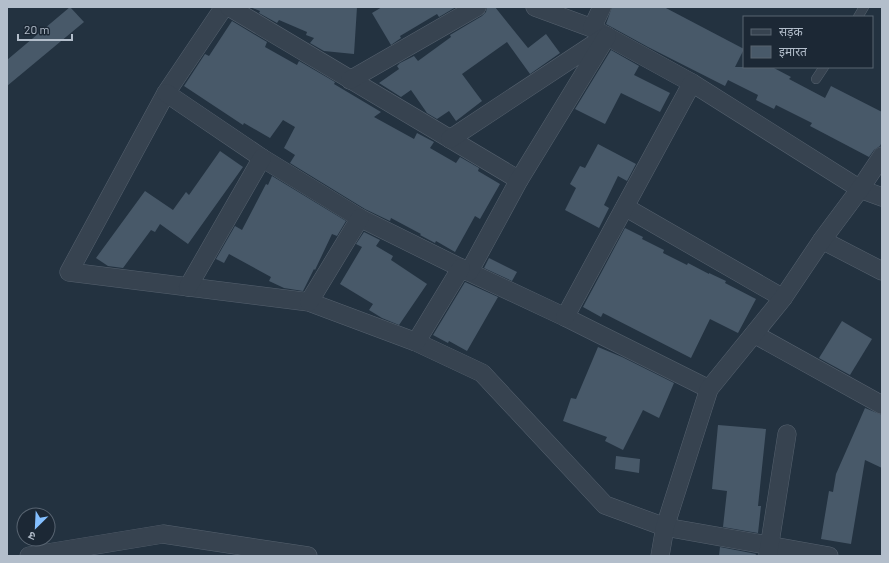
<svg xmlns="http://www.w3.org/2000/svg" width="889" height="563" font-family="Barlow,'Noto Sans Devanagari',sans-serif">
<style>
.building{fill:#485969}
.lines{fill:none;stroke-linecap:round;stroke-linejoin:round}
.service-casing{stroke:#55616e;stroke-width:10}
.minor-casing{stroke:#55616e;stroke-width:19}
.service{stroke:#374350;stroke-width:9}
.minor{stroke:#374350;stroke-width:18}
</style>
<rect width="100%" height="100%" fill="#233240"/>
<!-- building -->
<g class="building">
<path d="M 70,7 L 84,22 L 7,86 L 7,60 Z"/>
<path d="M 250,7 L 357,7 L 354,54 L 324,51 L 310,43 L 314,38 L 306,35 L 307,32 L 279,20 L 277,23 L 259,13 L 260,11 Z"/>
<path d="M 382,7 L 456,7 L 439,17 L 437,14 L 400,36 L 401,38 L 391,45 L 372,13 Z"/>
<path d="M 487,7 L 495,7 L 528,48 L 546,34 L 560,53 L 530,74 L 507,42 L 462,74 L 482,101 L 456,121 L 449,111 L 437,119 L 427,113 L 411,90 L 401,97 L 379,83 L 399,69 L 397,66 L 400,63 L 414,56 L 418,61 L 451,37 L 450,35 L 482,16 L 486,12 Z"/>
<path d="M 612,7 L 664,7 L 744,49 L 735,67 L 772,67 L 791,77 L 789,79 L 825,98 L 831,86 L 882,112 L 882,142 L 880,146 L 874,150 L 869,157 L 810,126 L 812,123 L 776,105 L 774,109 L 756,100 L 758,95 L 728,80 L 725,86 L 648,47 L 606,24 Z"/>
<path d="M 232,21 L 267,42 L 265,47 L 297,65 L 299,61 L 335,82 L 334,84 L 381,112 L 374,117 L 414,139 L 417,133 L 434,142 L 430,148 L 456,163 L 460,157 L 479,168 L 478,171 L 500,184 L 480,219 L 475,216 L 455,252 L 436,241 L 435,243 L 420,235 L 421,234 L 391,218 L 390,221 L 365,209 L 290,163 L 295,155 L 284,148 L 295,127 L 283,120 L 270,138 L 244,123 L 243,125 L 184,86 L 205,54 L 209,56 Z"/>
<path d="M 611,50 L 639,66 L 634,75 L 670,93 L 660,112 L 621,93 L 605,124 L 575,109 Z"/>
<path d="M 598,144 L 636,164 L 627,181 L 618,176 L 604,205 L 609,208 L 599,228 L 565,210 L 576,188 L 570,184 L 580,166 L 585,168 Z"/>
<path d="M 220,151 L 243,167 L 188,244 L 160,224 L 155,232 L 151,230 L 123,268 L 108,266 L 96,258 L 145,191 L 173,210 L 186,192 L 189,195 Z"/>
<path d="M 272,176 L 346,221 L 337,236 L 332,234 L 315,270 L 314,269 L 303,291 L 284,288 L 269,281 L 271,277 L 229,254 L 224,263 L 216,259 L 235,226 L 242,230 L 266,184 L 268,185 Z"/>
<path d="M 625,228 L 643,237 L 642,239 L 664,250 L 663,253 L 687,265 L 688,263 L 709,274 L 709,273 L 726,281 L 725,283 L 756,299 L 738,333 L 710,319 L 691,358 L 603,313 L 601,317 L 583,307 Z"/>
<path d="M 364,232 L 380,240 L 376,246 L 393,256 L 391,260 L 427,284 L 399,325 L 382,318 L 369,310 L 373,304 L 340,284 L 362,247 L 356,244 Z"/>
<path d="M 489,258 L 517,272 L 512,281 L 484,268 Z"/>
<path d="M 465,282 L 498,297 L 467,351 L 449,341 L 448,343 L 433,335 Z"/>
<path d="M 842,321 L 872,339 L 850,375 L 819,358 Z"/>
<path d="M 598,347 L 622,357 L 674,383 L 659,418 L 643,410 L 623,450 L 605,441 L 607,437 L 563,421 L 571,398 L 576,399 Z"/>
<path d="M 865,408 L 882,415 L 882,468 L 865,460 L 851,544 L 821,539 L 829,491 L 833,492 L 836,474 Z"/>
<path d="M 718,425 L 766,429 L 758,506 L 761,506 L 758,533 L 723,527 L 727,491 L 712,489 Z"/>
<path d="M 616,456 L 640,459 L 639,473 L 615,469 Z"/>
<path d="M 720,547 L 756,554 L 755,556 L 719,556 Z"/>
</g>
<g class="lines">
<defs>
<g id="service">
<path d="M 858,17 L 864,7"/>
<path d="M 816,79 L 824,67"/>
</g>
<g id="minor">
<path d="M 224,7 L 166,93 L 69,272 L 309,302 L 416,342 L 482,373 L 605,505 L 665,527 L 829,556"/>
<path d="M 229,7 L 519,180"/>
<path d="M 535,7 L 592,28 L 692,83 L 860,189 L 882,197"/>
<path d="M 592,28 L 602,7"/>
<path d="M 350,80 L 477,7"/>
<path d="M 166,93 L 262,158 L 360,218 L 469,272 L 565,317 L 709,389"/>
<path d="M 450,139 L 603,38"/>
<path d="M 625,207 L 783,298"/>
<path d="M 822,240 L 882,271"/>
<path d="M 469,272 L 519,180 L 607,36"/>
<path d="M 188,287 L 262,158"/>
<path d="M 309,302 L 360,218"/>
<path d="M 565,317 L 692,83"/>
<path d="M 754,334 L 882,405"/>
<path d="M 416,342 L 461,268"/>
<path d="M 768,555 L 787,434"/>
<path d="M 29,556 L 163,534 L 308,556"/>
<path d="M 660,556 L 665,527 L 709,389 L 783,298 L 822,240 L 860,189 L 882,156"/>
</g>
</defs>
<!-- service casing -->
<use href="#service" class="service-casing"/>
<!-- minor casing -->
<use href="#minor" class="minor-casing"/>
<!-- service -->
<use href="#service" class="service"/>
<!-- minor -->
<use href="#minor" class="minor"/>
</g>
<!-- border -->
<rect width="889" height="563" fill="none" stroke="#b3becb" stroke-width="16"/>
<!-- legend -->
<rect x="743" y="16" width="130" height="52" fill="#1c2835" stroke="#586471"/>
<rect x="751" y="29" width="20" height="6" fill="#374350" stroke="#586471"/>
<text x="779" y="36" font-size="12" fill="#b3becb">सड़क</text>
<rect x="751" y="46" width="20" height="12" fill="#485969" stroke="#586471"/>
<text x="779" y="56" font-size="12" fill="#b3becb">इमारत</text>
<!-- north arrow -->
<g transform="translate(36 527) rotate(204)"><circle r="19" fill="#1c2835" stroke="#586471"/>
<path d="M0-3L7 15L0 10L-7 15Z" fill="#84bfff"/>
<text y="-6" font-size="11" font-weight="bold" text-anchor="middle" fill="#b3becb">उ</text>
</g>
<!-- scale -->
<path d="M18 34v6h54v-6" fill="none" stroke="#b3becb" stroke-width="2"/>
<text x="24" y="34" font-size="12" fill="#b3becb" stroke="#1c2835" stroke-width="3" paint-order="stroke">20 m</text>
</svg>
